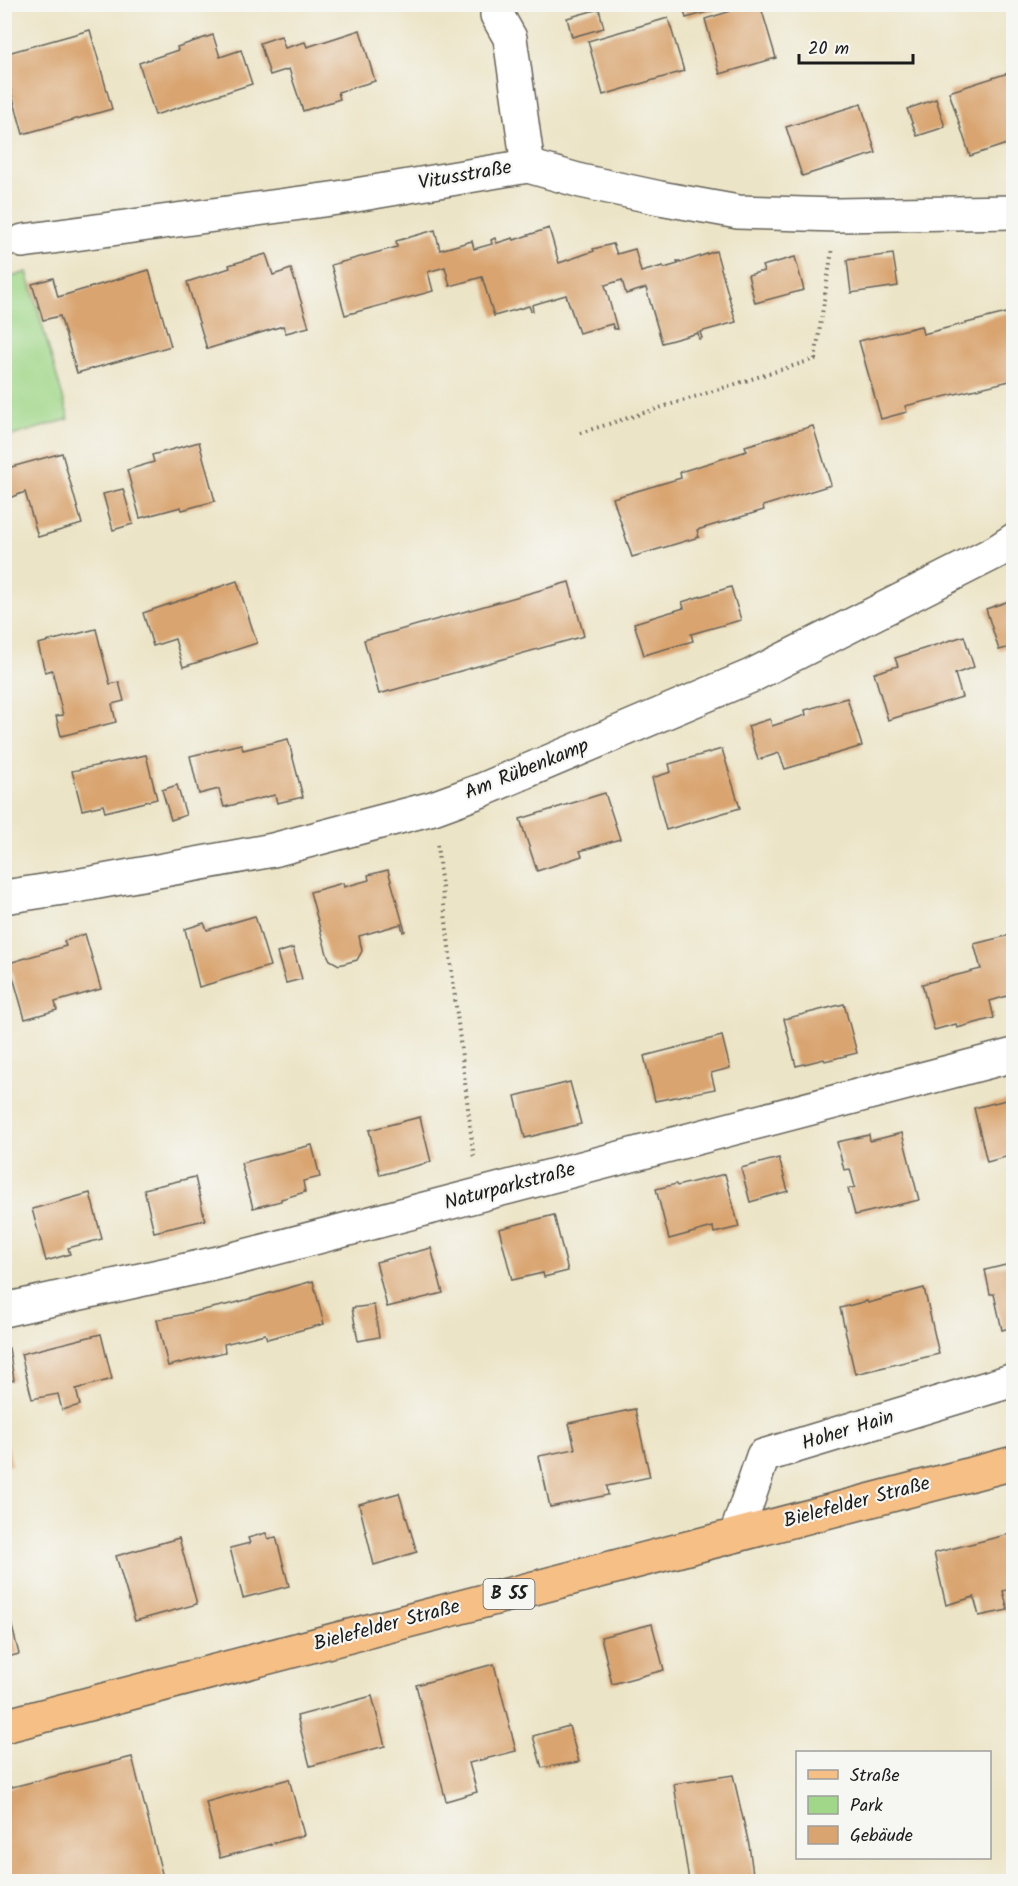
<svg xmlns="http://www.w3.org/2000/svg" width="1018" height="1886" font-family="Kalam,sans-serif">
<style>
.green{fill:#a0d789;stroke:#5e7a52;stroke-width:1.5}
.building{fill:#d9a470}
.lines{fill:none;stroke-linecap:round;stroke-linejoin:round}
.minor-casing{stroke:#656258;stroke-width:36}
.major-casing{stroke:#656258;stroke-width:36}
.path{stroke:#656258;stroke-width:4;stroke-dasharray:1.5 4.5;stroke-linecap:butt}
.minor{stroke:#fff;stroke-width:33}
.major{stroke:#f5bf86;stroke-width:33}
.labels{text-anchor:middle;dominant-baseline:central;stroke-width:4.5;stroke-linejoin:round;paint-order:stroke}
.shield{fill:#f6f6f2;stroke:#5d5d5c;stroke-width:1.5}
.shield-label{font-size:18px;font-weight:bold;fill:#1c1c1c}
.street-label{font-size:20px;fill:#1c1c1c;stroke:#f6f6f2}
</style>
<rect width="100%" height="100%" fill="#f6f6f2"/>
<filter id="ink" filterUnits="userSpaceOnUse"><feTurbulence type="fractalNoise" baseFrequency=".0167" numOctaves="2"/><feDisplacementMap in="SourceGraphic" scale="12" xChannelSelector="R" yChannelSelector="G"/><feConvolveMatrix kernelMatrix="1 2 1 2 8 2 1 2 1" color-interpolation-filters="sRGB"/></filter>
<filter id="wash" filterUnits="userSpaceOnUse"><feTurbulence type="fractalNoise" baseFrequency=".008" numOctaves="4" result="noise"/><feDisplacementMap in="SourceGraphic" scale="24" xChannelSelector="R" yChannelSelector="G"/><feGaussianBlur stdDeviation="1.35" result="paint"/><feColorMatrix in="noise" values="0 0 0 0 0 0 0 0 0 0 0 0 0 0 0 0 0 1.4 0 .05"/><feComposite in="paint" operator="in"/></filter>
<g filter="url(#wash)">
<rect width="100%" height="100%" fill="#ece4c6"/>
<!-- green -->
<path class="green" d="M 27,272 L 69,419 L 5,438 L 5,279 Z"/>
<g id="blocks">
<!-- building -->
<g class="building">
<path d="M 682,4 L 717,4 L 718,9 L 686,18 Z"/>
<path d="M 754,4 L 760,4 L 776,58 L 720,74 L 705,19 Z"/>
<path d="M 599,9 L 604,28 L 572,37 L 567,18 Z"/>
<path d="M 668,18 L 684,71 L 603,95 L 588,41 Z"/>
<path d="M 90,30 L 112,109 L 23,134 L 4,66 L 4,54 Z"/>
<path d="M 360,30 L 375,81 L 338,92 L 340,99 L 303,111 L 289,69 L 270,75 L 260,43 L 281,36 L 285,48 L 305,42 L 307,47 Z"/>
<path d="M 213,35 L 220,57 L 241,50 L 252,84 L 155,115 L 139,63 L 178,50 L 177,47 Z"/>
<path d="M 1014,71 L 1014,128 L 1010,130 L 1013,142 L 970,156 L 949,92 Z"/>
<path d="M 936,99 L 945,127 L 917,136 L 907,109 Z"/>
<path d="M 861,104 L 876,153 L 802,176 L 786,127 Z"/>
<path d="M 549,228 L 559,263 L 594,251 L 593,249 L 613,244 L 617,254 L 635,249 L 641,272 L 663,266 L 664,268 L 678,264 L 677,261 L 680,261 L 680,263 L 716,251 L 736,322 L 700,332 L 702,338 L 699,339 L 698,333 L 662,343 L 646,288 L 626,294 L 622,280 L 605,285 L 617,329 L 614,329 L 612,324 L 579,333 L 566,295 L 532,305 L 533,311 L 531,311 L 529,306 L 494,316 L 482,277 L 450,286 L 445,267 L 428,272 L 433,291 L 345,315 L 331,265 L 397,247 L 396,241 L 435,230 L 440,250 L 472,241 L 474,249 L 492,244 L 491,240 L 495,238 L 497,243 L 513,238 L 514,240 Z"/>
<path d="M 266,254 L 273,275 L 291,269 L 309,327 L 286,333 L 283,326 L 207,349 L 187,282 L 230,268 L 229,265 Z"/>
<path d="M 893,254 L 898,286 L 851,293 L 847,260 Z"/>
<path d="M 795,257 L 804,290 L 755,303 L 748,275 L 764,271 L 762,266 Z"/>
<path d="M 149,270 L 171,346 L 77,373 L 60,316 L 43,320 L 32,284 L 53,278 L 58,297 Z"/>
<path d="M 1014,311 L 1014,380 L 905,406 L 907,412 L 881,419 L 859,341 L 921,326 L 923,334 Z"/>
<path d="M 813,426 L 831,485 L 763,506 L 764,510 L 697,530 L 699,537 L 632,557 L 613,498 L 681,478 L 680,472 L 747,451 L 745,446 Z"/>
<path d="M 199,442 L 215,501 L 182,510 L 181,507 L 140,518 L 127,470 L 154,462 L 152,455 Z"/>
<path d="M 62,453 L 82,524 L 38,537 L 25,492 L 9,498 L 4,483 L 4,469 Z"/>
<path d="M 123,489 L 133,524 L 113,530 L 103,494 Z"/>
<path d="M 237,581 L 257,643 L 183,667 L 175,639 L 153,646 L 143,613 Z"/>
<path d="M 569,582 L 584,636 L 379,694 L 364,640 Z"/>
<path d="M 731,587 L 741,620 L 691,634 L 693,641 L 644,655 L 634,623 L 684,608 L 682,602 Z"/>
<path d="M 1014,594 L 1014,646 L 999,650 L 986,609 L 1012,600 L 1010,595 Z"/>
<path d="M 96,629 L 110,684 L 119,682 L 124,701 L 112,704 L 116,722 L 61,736 L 56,716 L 63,715 L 52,670 L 45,672 L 38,644 Z"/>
<path d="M 964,636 L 974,667 L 955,674 L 962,697 L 888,720 L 874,673 L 898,666 L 895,658 Z"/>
<path d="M 847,698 L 862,746 L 785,769 L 779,753 L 758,760 L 748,726 L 770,719 L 772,726 L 806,715 L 805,710 Z"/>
<path d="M 288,739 L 303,797 L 277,803 L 275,795 L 224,807 L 219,789 L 199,794 L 190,756 L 241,744 L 243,750 Z"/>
<path d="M 722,749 L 740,808 L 666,830 L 652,778 L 671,772 L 669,764 Z"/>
<path d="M 146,755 L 157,799 L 105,812 L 103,805 L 82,810 L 72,771 Z"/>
<path d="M 177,785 L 186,815 L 171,820 L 162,790 Z"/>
<path d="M 605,793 L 620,839 L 580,851 L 582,856 L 537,871 L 520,819 Z"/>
<path d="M 388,870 L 405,931 L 403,932 L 401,924 L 359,936 L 362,951 L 357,960 L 339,965 L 330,960 L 327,954 L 310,892 L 343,883 L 344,887 L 369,880 L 368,875 Z"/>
<path d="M 255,916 L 270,966 L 199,987 L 185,929 L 204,923 L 207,930 Z"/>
<path d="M 85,934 L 101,989 L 55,1002 L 57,1010 L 25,1019 L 9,963 L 66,946 L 64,941 Z"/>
<path d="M 1014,934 L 1014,994 L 990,1001 L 994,1018 L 957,1028 L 956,1024 L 934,1030 L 922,984 L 981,969 L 974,944 Z"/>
<path d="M 293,948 L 302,979 L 286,983 L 277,953 Z"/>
<path d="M 844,1004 L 857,1053 L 825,1061 L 824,1059 L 796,1066 L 784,1019 Z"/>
<path d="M 722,1036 L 730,1068 L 711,1073 L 715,1089 L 655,1101 L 644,1056 Z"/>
<path d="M 570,1082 L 581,1124 L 525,1138 L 515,1096 Z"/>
<path d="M 1014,1098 L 1013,1155 L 987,1162 L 974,1108 Z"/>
<path d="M 420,1117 L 431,1162 L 380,1175 L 369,1130 Z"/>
<path d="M 902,1133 L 919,1200 L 855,1215 L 848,1189 L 855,1187 L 850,1169 L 844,1170 L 837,1142 L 869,1135 L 870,1141 Z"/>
<path d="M 312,1145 L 320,1177 L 303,1181 L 305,1192 L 281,1199 L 281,1201 L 253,1208 L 241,1163 Z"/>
<path d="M 779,1158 L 788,1191 L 750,1202 L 741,1168 Z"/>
<path d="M 725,1174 L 739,1227 L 714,1233 L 713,1227 L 669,1239 L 656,1189 L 676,1184 L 677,1186 Z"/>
<path d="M 195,1177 L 205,1220 L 154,1232 L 144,1189 Z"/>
<path d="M 90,1193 L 102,1239 L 68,1248 L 70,1254 L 46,1261 L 32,1209 Z"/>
<path d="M 554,1215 L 568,1271 L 544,1277 L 543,1273 L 512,1280 L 499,1229 Z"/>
<path d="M 431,1248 L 443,1293 L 387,1307 L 376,1262 Z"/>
<path d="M 1014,1263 L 1014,1327 L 1002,1330 L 994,1294 L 990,1294 L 985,1270 Z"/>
<path d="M 313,1281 L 324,1324 L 267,1339 L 265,1334 L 224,1344 L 225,1352 L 168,1366 L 157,1320 L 235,1303 Z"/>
<path d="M 924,1288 L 939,1354 L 855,1374 L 840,1308 L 867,1301 L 868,1303 Z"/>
<path d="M 374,1305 L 379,1337 L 358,1341 L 352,1308 Z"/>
<path d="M 101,1334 L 112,1379 L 76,1389 L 80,1405 L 62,1410 L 58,1394 L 32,1399 L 21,1354 Z"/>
<path d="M 4,1348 L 9,1348 L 14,1380 L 4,1382 Z"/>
<path d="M 635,1409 L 650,1477 L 607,1486 L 608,1495 L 550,1507 L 539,1456 L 575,1449 L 569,1423 Z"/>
<path d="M 4,1429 L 12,1465 L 4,1466 Z"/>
<path d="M 399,1493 L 417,1552 L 374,1565 L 359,1504 Z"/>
<path d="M 266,1533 L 268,1539 L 276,1537 L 289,1586 L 243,1598 L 230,1548 L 250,1543 L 248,1538 Z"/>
<path d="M 1014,1533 L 1014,1588 L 1003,1591 L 1008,1610 L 979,1616 L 974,1597 L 946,1605 L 934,1553 Z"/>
<path d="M 179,1538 L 197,1604 L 135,1621 L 116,1556 Z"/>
<path d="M 4,1603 L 6,1603 L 19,1654 L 4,1658 Z"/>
<path d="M 652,1624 L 664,1670 L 612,1684 L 601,1637 Z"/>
<path d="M 494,1664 L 516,1751 L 469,1763 L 477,1792 L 446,1801 L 416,1685 Z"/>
<path d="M 372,1696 L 385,1746 L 310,1766 L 297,1716 Z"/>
<path d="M 569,1726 L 579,1762 L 542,1768 L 533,1736 Z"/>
<path d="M 132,1757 L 164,1881 L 4,1881 L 4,1789 Z"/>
<path d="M 733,1775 L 749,1845 L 754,1881 L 689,1881 L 674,1784 Z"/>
<path d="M 289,1779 L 304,1835 L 220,1858 L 206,1802 Z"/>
<path d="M 498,1877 L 498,1881 L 473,1881 L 473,1880 Z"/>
</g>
</g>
</g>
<g filter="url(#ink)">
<use href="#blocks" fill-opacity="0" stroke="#656258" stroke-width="1.5"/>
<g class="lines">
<defs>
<g id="minor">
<path d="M 497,15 L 510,38 L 528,166"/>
<path d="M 23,241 L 338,198 L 528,166 L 581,181 L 660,198 L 738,212 L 837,215 L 1014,212"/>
<path d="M 4,897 L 76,886 L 273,850 L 433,808 L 482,790 L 751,676 L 996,552 L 1014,540"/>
<path d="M 4,1310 L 222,1262 L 1014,1055"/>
<path d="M 736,1535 L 763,1456 L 1014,1380"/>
</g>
<path id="major" d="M 4,1726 L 1014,1463"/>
</defs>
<!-- minor casing -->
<use href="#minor" class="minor-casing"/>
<!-- major casing -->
<use href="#major" class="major-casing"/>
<!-- path -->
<g class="path">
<path d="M 580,433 L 815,359 L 832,250"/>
<path d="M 437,845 L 474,1159"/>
</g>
<!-- minor -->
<use href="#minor" class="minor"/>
<!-- major -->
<use href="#major" class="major"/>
</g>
</g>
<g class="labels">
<!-- shield labels -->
<rect class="shield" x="483.5" y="1579" width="51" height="30" rx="4.5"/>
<g class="shield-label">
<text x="509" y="1594">B 55</text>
</g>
<!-- street labels -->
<g class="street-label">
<text transform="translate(465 176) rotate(-10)">Vitusstraße</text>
<text transform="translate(527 770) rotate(-22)">Am Rübenkamp</text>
<text transform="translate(510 1187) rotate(-15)">Naturparkstraße</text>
<text transform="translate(848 1431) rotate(-17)">Hoher Hain</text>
<text transform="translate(857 1503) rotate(-15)">Bielefelder Straße</text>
<text transform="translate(387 1626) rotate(-15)">Bielefelder Straße</text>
</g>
</g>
<!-- margin -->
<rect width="1018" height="1886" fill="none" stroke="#f6f6f2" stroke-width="24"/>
<!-- legend -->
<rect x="796" y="1751" width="195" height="108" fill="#f6f6f2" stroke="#9f9f9c" stroke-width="1.5"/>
<rect x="808" y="1770" width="30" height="9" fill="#f5bf86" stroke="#9f9f9c" stroke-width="1.5"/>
<text x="850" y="1781" font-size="18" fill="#1c1c1c">Straße</text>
<rect x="808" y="1796" width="30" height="18" fill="#a0d789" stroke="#9f9f9c" stroke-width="1.5"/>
<text x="850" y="1811" font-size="18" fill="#1c1c1c">Park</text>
<rect x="808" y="1826" width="30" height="18" fill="#d9a470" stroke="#9f9f9c" stroke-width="1.5"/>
<text x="850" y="1841" font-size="18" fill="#1c1c1c">Gebäude</text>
<!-- scale -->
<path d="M799 54v9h114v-9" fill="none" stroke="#1c1c1c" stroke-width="3"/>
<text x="808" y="54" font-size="18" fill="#1c1c1c" stroke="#f6f6f2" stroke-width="4.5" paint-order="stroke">20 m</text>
</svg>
